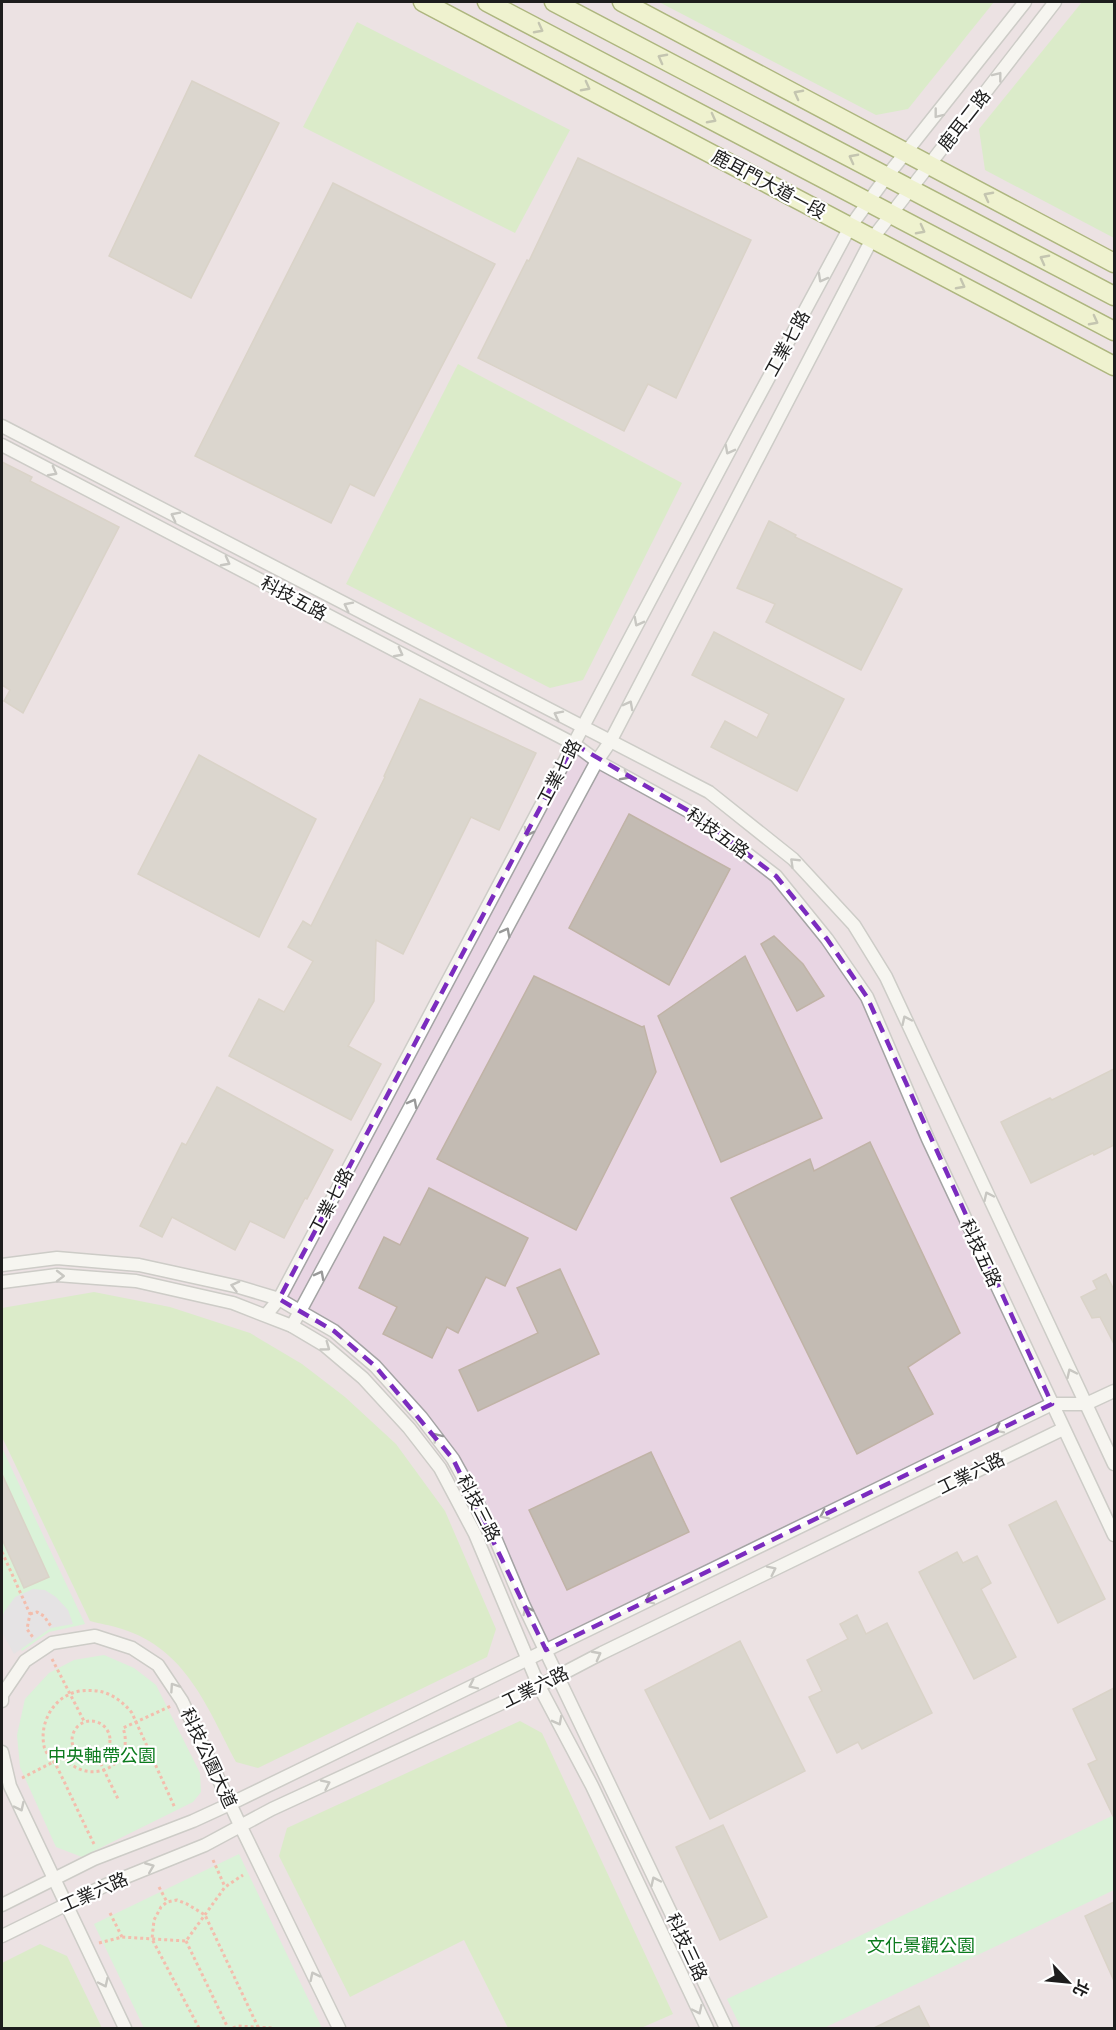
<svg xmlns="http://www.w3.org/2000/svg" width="1116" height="2030" font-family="'IBM Plex Sans','Noto Sans TC',sans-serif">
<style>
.industrial{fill:#e8d5e3}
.grass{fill:#c3e9a9}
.park{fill:#c0f9c9}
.plaza{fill:#d9d8e4}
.building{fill:#c3bbb3;stroke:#c0b3a6;stroke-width:1.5}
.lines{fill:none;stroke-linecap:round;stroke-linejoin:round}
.street-casing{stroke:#a4a4a4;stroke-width:15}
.secondary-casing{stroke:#5f7305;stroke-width:21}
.path{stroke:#f9846a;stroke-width:3;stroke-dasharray:3 3;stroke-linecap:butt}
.street{stroke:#fff;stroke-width:12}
.secondary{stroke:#f0f9b7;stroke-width:18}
.oneway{stroke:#919672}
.oneway2{stroke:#999}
.marked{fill:none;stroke:#7b2cbf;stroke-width:4.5;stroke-dasharray:12 8;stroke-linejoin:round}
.labels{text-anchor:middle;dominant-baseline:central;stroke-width:4.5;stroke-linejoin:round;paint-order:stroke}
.street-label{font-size:18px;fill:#1d1d1d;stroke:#fff}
.park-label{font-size:18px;fill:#0c7b1e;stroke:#fff}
</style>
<rect width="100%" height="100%" fill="#efece3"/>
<!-- industrial -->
<rect class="industrial" x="2" y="2" width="1112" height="2026"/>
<!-- grass -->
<g class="grass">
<path d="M 659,2 L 994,2 L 908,109 L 876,115 Z"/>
<path d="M 1082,2 L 1114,2 L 1114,238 L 985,170 L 979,129 Z"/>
<path d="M 357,22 L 570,130 L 515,233 L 303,127 Z"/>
<path d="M 458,364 L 682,483 L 583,680 L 550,688 L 346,584 Z"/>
<path d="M 94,1292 L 170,1307 L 250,1333 L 302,1364 L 345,1397 L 396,1444 L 445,1511 L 496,1629 L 487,1657 L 258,1768 L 236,1762 C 207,1707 186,1649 122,1629 C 111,1625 100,1624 90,1621 L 2,1437 L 2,1308 Z"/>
<path d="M 520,1721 L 542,1733 L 673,2014 L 641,2028 L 508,2028 L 464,1940 L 350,1997 L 279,1856 L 287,1828 Z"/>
<path d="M 40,1944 L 67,1956 L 102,2028 L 2,2028 L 2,1963 Z"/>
</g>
<!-- park -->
<g class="park">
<path d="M 2,1448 L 85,1624 L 49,1632 L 22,1651 L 2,1612 Z"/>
<path d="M 104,1655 L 134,1668 L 156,1685 L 200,1773 L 201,1792 L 193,1802 L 82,1857 L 56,1847 L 20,1767 L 17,1735 L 25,1699 L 49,1673 L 74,1660 Z"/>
<path d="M 1114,1815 L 1114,1890 L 824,2028 L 741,2028 L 727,1999 Z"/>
<path d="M 239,1854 L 322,2028 L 144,2028 L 94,1924 Z"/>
</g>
<!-- plaza -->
<path class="plaza" d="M 33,1589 L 45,1590 L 56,1597 L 68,1610 L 73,1624 L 51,1628 L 14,1654 L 3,1634 L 2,1621 L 4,1612 L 15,1597 Z"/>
<!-- building -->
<g class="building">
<path d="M 192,81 L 279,123 L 191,298 L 109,256 Z"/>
<path d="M 578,158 L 751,240 L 676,398 L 648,384 L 624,431 L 478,358 L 527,260 L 529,261 Z"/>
<path d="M 333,183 L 495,264 L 374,496 L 350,484 L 331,523 L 195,456 Z"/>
<path d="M 2,462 L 32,477 L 30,481 L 119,527 L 23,713 L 4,701 L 10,690 L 2,685 Z"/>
<path d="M 769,521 L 796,535 L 795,537 L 902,589 L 861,670 L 766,622 L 775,604 L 737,588 Z"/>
<path d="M 714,632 L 844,699 L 797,791 L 711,747 L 725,721 L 757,738 L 769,714 L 692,675 Z"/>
<path d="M 420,699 L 536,753 L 499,830 L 471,817 L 403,954 L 376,940 L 374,1001 L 348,1046 L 381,1064 L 351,1120 L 229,1056 L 259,999 L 284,1012 L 313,961 L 288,947 L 303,921 L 311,926 L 385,777 L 384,776 Z"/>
<path d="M 199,755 L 316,819 L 259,937 L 138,874 Z"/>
<path d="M 629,814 L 730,869 L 669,985 L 569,928 Z"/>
<path d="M 774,936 L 803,964 L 824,996 L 797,1011 L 761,944 Z"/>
<path d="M 745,956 L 822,1118 L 721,1162 L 658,1016 Z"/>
<path d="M 534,976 L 642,1027 L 644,1026 L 656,1072 L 576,1230 L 437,1159 Z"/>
<path d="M 1114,1069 L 1114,1145 L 1094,1155 L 1093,1153 L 1031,1183 L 1001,1122 L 1050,1098 L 1052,1100 Z"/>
<path d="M 217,1087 L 333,1150 L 307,1199 L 305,1198 L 284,1238 L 250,1221 L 235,1250 L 172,1217 L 162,1237 L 140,1226 L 182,1143 L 186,1145 Z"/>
<path d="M 870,1142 L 960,1333 L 908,1367 L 933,1414 L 857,1454 L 731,1198 L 810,1159 L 814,1171 Z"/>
<path d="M 429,1188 L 528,1238 L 505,1286 L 486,1277 L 458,1333 L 447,1327 L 432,1358 L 383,1334 L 397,1307 L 359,1288 L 384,1237 L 400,1245 Z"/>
<path d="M 560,1269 L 599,1354 L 478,1411 L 459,1370 L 538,1333 L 517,1288 Z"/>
<path d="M 1106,1274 L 1114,1290 L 1114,1344 L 1100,1317 L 1092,1318 L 1081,1297 L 1097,1289 L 1093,1281 Z"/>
<path d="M 651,1452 L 689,1532 L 567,1590 L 529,1510 Z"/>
<path d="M 2,1474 L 49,1577 L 24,1588 L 2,1539 Z"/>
<path d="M 1056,1501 L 1105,1599 L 1058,1623 L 1009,1525 Z"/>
<path d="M 957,1552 L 963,1563 L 977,1556 L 991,1583 L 981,1589 L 1016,1657 L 974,1679 L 919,1572 Z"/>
<path d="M 857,1615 L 866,1634 L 887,1623 L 932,1713 L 862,1749 L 858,1742 L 837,1753 L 809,1697 L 822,1691 L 807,1660 L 848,1639 L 840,1624 Z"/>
<path d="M 740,1641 L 805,1771 L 710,1819 L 645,1690 Z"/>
<path d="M 1114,1688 L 1114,1818 L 1088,1764 L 1097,1760 L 1073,1709 Z"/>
<path d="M 723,1825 L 767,1917 L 720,1940 L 676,1847 Z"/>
<path d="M 1114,1902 L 1114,1981 L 1085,1916 Z"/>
<path d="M 919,2006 L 930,2028 L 874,2028 Z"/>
</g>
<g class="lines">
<defs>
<g id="street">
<path d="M 2,426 L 709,792 L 793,859 L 854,925 L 886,977 L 1114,1464"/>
<path d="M 2,445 L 574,744 L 597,761 L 699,817 L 776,876 L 827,939 L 867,997 L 928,1139 L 1114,1535"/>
<path d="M 2,1265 L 57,1258 L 139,1265 L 239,1287 L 279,1299 L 301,1312 L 334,1331 L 375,1366 L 421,1417 L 453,1459 L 490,1526 L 523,1604 L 726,2028"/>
<path d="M 2,1282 L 57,1275 L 136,1281 L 233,1303 L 292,1326 L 324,1345 L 363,1378 L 409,1428 L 440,1468 L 475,1534 L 539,1686 L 592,1786 L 707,2028"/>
<path d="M 266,1315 L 279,1299 L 741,429 L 850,227 L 887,176 L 1025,2"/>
<path d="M 292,1326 L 597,761 L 610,742 L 872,239 L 1055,2"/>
<path d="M 2,1701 L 2,1695 L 25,1661 L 52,1643 L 95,1636 L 132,1648 L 158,1665 L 182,1701 L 240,1825 L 339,2028"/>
<path d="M 2,1752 L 10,1786 L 125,2028"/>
<path d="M 2,1905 L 94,1859 L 193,1821 L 230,1804 L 1052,1404 L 1086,1404 L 1114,1391"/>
<path d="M 2,1936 L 106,1885 L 205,1845 L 272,1809 L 539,1686 L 602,1653 L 1063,1429"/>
</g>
<g id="secondary">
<path d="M 423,2 L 1114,366"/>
<path d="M 487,2 L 1114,331"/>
<path d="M 554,2 L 1114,296"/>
<path d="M 622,2 L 1114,263"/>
</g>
</defs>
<!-- street casing -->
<use href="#street" class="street-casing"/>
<!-- secondary casing -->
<use href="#secondary" class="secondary-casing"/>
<!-- path -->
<g class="path">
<path d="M 2,1552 L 30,1614 L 27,1629 L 34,1639"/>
<path d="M 30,1614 L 37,1612 L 44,1616 L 52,1628"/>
<path d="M 52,1659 L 84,1721"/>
<circle cx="91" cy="1740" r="19"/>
<path d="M 98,1758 L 118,1799"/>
<path d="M 22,1778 L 63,1757 C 91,1789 136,1764 123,1728 L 171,1706"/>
<path d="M 94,1844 C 81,1818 69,1791 56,1765 C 52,1759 45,1753 44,1746 C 39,1721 55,1695 80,1691 C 103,1688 118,1696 132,1713 L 175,1808"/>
<path d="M 213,1860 L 225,1887"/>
<path d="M 159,1887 L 167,1902"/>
<path d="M 110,1913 L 122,1937"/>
<path d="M 186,1941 L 228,2028"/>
<path d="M 99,1943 L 122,1937 L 186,1941 L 225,1887 L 243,1875"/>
<path d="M 199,2028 L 152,1939 L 154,1920 L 161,1907 L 167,1902 L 177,1900 L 187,1904 L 205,1915 L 258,2027"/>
<path d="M 233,2028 L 238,2026 L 272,2028"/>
</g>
<!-- street -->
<use href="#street" class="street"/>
<!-- secondary -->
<use href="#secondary" class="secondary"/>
</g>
<!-- one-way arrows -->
<defs><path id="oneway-chevron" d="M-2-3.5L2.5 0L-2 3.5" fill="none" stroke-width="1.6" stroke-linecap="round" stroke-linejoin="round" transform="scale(1.5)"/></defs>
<g class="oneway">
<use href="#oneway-chevron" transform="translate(539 29) rotate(28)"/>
<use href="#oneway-chevron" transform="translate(662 58) rotate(-152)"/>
<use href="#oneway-chevron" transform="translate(586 87) rotate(28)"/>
<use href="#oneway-chevron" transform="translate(798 94) rotate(-152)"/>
<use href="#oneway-chevron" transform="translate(712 119) rotate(28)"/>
<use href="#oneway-chevron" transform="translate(853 158) rotate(-152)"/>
<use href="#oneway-chevron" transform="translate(988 196) rotate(-152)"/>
<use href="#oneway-chevron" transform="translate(921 230) rotate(28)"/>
<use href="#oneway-chevron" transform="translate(1044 259) rotate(-152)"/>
<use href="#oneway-chevron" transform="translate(961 285) rotate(28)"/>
<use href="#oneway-chevron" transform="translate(1094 321) rotate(28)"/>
</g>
<g class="oneway2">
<use href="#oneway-chevron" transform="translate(998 76) rotate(-52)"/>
<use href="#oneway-chevron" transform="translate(938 114) rotate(128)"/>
<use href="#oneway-chevron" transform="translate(822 278) rotate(119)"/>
<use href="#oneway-chevron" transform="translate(729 450) rotate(118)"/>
<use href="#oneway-chevron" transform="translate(53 472) rotate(28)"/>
<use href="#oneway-chevron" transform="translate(175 516) rotate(-153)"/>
<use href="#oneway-chevron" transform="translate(226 562) rotate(28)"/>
<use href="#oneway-chevron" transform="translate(348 606) rotate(-153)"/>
<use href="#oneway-chevron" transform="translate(638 622) rotate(118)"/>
<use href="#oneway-chevron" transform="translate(399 653) rotate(28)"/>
<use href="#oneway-chevron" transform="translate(629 705) rotate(-62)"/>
<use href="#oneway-chevron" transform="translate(558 715) rotate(-153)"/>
<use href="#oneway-chevron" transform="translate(625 776) rotate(28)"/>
<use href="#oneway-chevron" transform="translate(528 832) rotate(118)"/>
<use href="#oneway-chevron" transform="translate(794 862) rotate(-136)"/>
<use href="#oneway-chevron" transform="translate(506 932) rotate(-62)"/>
<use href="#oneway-chevron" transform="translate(906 1020) rotate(-115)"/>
<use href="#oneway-chevron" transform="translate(413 1103) rotate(-62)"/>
<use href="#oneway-chevron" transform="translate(988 1196) rotate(-115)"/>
<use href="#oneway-chevron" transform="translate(320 1275) rotate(-62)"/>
<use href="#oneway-chevron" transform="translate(60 1276)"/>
<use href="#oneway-chevron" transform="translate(235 1286) rotate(-165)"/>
<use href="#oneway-chevron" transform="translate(326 1347) rotate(36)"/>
<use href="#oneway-chevron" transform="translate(1071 1373) rotate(-115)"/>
<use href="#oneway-chevron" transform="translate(999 1429) rotate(154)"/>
<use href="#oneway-chevron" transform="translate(437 1437) rotate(-128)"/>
<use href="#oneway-chevron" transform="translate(824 1515) rotate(154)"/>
<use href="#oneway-chevron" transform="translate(772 1570) rotate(-26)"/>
<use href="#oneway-chevron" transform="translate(649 1600) rotate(154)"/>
<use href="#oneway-chevron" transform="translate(527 1610) rotate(-116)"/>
<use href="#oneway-chevron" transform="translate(597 1655) rotate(-28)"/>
<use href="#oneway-chevron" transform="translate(473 1685) rotate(154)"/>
<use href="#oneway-chevron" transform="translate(174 1687) rotate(-124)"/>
<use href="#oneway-chevron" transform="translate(558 1721) rotate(62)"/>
<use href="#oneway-chevron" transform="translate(326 1784) rotate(-25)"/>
<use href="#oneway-chevron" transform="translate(20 1807) rotate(64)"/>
<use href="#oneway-chevron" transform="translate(150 1867) rotate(-22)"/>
<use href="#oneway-chevron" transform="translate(655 1881) rotate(-115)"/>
<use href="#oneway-chevron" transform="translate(314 1976) rotate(-116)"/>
<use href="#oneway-chevron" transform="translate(104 1983) rotate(65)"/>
<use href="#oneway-chevron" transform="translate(698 2010) rotate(65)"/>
</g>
<!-- marked area -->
<path d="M0 0H1116V2030H0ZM 574,744 L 699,817 L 776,876 L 827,939 L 867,997 L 1052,1404 L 546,1650 L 453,1459 L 375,1366 L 334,1331 L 279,1299 Z" fill="#efece3" fill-opacity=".55" fill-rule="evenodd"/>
<path class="marked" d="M 574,744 L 699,817 L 776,876 L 827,939 L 867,997 L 1052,1404 L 546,1650 L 453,1459 L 375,1366 L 334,1331 L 279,1299 Z"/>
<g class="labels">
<!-- street labels -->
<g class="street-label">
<text transform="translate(964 120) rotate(-52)">鹿耳二路</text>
<text transform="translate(769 184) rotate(28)">鹿耳門大道一段</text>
<text transform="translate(787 343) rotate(-61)">工業七路</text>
<text transform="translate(294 598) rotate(28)">科技五路</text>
<text transform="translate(559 772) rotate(-62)">工業七路</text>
<text transform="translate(718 833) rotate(36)">科技五路</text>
<text transform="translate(331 1201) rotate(-62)">工業七路</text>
<text transform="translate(981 1253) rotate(65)">科技五路</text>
<text transform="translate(971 1473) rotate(-26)">工業六路</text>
<text transform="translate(479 1508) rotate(63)">科技三路</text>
<text transform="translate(535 1687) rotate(-26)">工業六路</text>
<text transform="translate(209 1758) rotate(65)">科技公園大道</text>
<text transform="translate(94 1892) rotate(-24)">工業六路</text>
<text transform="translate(687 1947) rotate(65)">科技三路</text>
</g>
<!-- park labels -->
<g class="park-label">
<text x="102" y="1755">中央軸帶公園</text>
<text x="921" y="1945">文化景觀公園</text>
</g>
</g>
<!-- border -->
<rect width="1116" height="2030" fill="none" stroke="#1d1d1d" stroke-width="6"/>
<!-- north arrow -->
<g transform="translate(1068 1982) rotate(116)" stroke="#ffffff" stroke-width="4.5" paint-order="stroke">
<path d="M0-4.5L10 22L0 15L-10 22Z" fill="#1d1d1d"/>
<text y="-9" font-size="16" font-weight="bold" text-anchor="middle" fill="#1d1d1d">北</text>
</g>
</svg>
